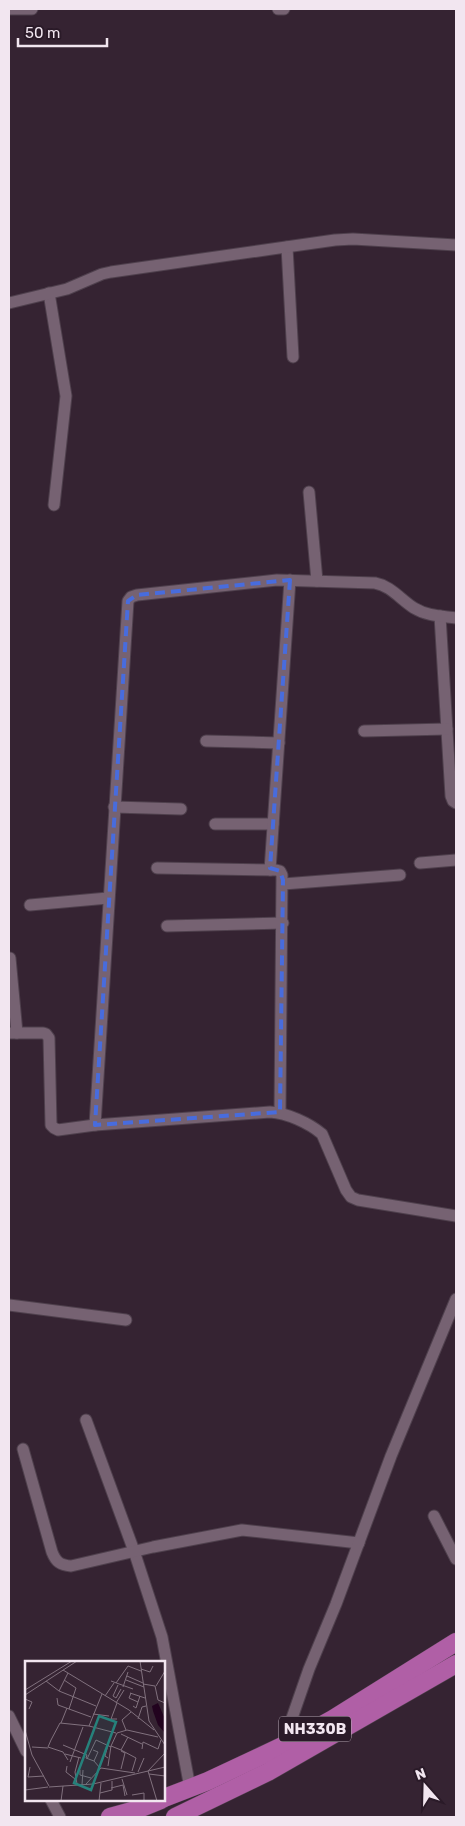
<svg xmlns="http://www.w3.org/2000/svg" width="465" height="1826" font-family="Rubik,sans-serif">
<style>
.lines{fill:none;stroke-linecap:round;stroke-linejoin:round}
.minor-casing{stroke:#4f404d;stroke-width:13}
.trunk-casing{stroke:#4f404d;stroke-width:19}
.minor{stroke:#766272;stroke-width:11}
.trunk{stroke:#b05fa6;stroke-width:18}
.marked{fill:none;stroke:#486cdd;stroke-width:4;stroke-dasharray:10 6;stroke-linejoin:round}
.labels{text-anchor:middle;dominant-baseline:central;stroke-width:4;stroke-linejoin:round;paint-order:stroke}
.shield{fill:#2a1a28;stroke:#b6a9b4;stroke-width:1}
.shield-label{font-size:15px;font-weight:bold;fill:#f2e6f0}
.inset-road{fill:none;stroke:#81717e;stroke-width:1}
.view{fill:#26817b;fill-opacity:0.15;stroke:#26817b;stroke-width:2.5}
.inset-edge{fill:none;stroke:#f2e6f0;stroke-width:2.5}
</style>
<rect width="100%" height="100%" fill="#352332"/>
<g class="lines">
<defs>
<g id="minor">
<path d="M 9,9 L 32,9"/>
<path d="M 278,9 L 284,9"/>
<path d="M 287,247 L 293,357"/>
<path d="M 49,293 L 66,396 L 54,505"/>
<path d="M 9,303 L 67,289 L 102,274 L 111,272 L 335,240 L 353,239 L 456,245"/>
<path d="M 309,492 L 317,581"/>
<path d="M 440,616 L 451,796 L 453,801 L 456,803"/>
<path d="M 364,731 L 447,729"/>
<path d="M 206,741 L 279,743"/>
<path d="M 114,807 L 181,809"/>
<path d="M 215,824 L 273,824"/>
<path d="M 420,863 L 456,860"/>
<path d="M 157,868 L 276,870 L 280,871 L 282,875 L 280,1112"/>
<path d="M 270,870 L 290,580"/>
<path d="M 283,884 L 400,875"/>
<path d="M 30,905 L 108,898"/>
<path d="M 167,926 L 283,923"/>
<path d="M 10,958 L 17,1033"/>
<path d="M 9,1033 L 43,1033 L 46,1034 L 49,1038 L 51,1125 L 54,1128 L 58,1130 L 95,1125 L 270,1112 C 287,1113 309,1123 322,1134 L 346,1190 L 351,1197 L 358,1200 L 456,1216"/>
<path d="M 95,1125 L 128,601 L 131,597 L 137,595 L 277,580 L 375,583 C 391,586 400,599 414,608 C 427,616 442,616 456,618"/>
<path d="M 9,1305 L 126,1320"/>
<path d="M 86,1420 L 134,1551 L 162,1637 L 190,1788"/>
<path d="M 23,1449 L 52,1552 C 56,1562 60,1565 71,1566 L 153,1547 L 242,1530 L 359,1543"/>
<path d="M 434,1516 L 456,1559"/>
<path d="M 9,1716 L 26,1751"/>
<path d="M 296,1747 L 290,1732 L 292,1718 L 309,1669 L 336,1604 L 391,1456 L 456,1299"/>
<path d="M 51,1800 L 60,1817"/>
</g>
<g id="trunk">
<path d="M 164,1798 L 208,1781 L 293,1741 L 333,1719 L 456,1642"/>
<path d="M 110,1817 L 139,1809 L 161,1800"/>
<path d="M 175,1817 L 268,1772 L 456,1664"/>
</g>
</defs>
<!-- minor casing -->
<use href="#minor" class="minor-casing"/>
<!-- trunk casing -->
<use href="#trunk" class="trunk-casing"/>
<!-- minor -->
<use href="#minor" class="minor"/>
<!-- trunk -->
<use href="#trunk" class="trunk"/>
</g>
<!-- marked area -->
<path class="marked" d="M 290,580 L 270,868 L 280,871 L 283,880 L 280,1112 L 95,1125 L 128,601 L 137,595 Z"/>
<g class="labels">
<!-- shield labels -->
<rect class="shield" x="279" y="1716.5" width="72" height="25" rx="4"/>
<g class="shield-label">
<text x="315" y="1729">NH330B</text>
</g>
</g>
<!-- overview -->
<g transform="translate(25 1661)">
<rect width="140" height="140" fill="#352332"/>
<path d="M 133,42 L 140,58 L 140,72 L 133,64 L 128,50 L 127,45 Z" fill="#22031f"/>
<path class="inset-road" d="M 115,0 L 124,60 L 140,84M 116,8 L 125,11 L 128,5M 38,9 L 104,49 L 129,69M 43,12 L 34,30 L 49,36M 102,15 L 118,22M 39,19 L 51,27 L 44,48M 101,19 L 119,26M 21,20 L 34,30M 86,20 L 108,28M 91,22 L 103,5 L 116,10M 118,23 L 130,25 L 133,39 L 140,42M 93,24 L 88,35 L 91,37 L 96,28M 131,25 L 140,10M 98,26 L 103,11M 0,29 L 47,0M 105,32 L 120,37M 106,32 L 104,37 L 113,41M 0,34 L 52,0M 80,35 L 89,22M 49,36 L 71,45M 32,37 L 33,44 L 66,56M 0,38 L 7,41 L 4,48M 91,42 L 99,29M 92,42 L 86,58 L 92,58M 108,45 L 111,47 L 115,35M 68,53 L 84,55M 113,58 L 117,46 L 121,45M 36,62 L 42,47M 64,65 L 91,72M 0,69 L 7,94 L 24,125M 101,69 L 97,59 L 106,51M 96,73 L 117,83M 38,84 L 62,94 L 61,97 L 69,100 L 75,107M 83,84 L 80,95 L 83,97M 86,85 L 92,72 L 102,69 L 133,76M 7,86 L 23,87M 117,88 L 118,81 L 133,88 L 136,79M 68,89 L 73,91 L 69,100M 96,89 L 111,97 L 107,110M 96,90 L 100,92 L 96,108M 40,93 L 56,97M 62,98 L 71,79 L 86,86M 43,99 L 38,91 L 23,86 L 26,79 L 35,62 L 64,65 L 77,33M 45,101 L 58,66M 42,105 L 41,111 L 50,118M 83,105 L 86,85 L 96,89 L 103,76M 5,106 L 3,116 L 19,115M 55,109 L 55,114 L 66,117M 113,111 L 119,97M 124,113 L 140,115M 97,118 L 102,134M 52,123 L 50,111 L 54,96M 61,123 L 76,107 L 110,112M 57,124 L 58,109M 24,126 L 68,123 L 140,106M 86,127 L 98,124 L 100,135M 0,129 L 23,126M 75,132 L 87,129 L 87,120M 107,134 L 119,132 L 119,140M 36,140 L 38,125M 74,140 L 76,122M 132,140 L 123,110 L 140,92"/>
<path class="view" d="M 74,55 L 91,61 L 66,129 L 49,122 Z"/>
<rect width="140" height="140" class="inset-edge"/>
</g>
<!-- border -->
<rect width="465" height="1826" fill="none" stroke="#f2e6f0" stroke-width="20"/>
<!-- north arrow -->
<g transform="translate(425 1786) rotate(340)" stroke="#2a1a28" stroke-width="4" paint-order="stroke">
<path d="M0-4L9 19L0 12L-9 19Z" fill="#f2e6f0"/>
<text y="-8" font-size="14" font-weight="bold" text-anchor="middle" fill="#f2e6f0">N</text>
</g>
<!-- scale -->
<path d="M18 38v8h89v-8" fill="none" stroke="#f2e6f0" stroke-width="2.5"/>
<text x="25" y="38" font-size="15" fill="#f2e6f0" stroke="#2a1a28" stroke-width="4" paint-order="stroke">50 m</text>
</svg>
